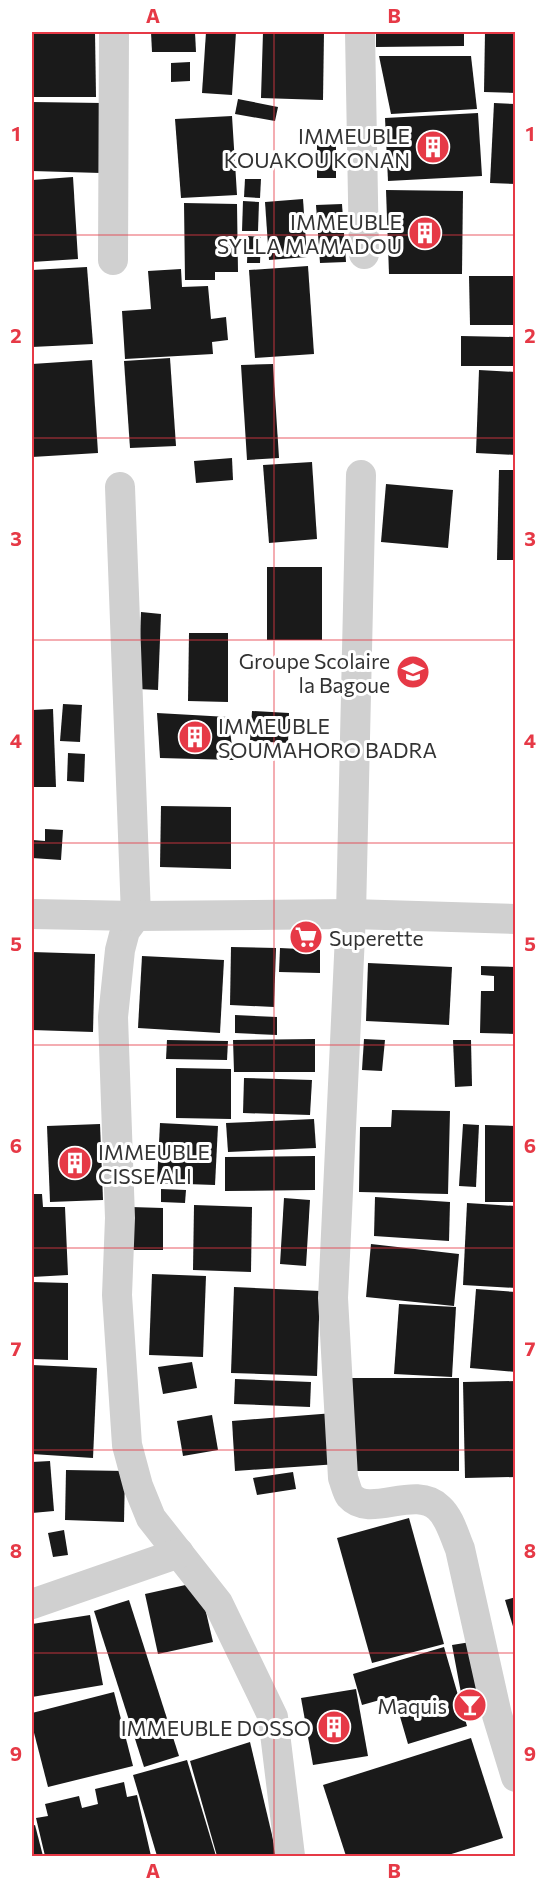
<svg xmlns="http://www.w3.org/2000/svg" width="547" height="1888" font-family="Commissioner,sans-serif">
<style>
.building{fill:#1a1a1a}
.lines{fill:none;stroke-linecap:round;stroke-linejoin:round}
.street{stroke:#d0d0d0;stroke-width:30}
.grid{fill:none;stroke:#e63946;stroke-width:1.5;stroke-opacity:0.55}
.labels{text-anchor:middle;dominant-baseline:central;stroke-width:6;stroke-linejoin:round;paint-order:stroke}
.poi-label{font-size:21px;fill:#333;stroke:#fff;text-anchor:end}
.neatline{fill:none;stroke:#e63946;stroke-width:2}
.grid-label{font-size:20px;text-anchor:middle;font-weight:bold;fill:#e63946}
</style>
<rect width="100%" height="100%" fill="#fff"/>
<!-- building -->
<g class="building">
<path d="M 32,32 L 95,32 L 96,97 L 32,97 Z"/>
<path d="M 151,32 L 195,32 L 196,52 L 152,52 Z"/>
<path d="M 206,32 L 236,32 L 232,95 L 202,93 Z"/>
<path d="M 263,32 L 324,32 L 323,100 L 261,98 Z"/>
<path d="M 376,32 L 464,32 L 464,46 L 376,47 Z"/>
<path d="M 485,32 L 516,32 L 516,93 L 484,92 Z"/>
<path d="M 379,56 L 471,56 L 477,109 L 391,114 Z"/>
<path d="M 190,62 L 190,81 L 171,82 L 171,63 Z"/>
<path d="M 238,99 L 278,107 L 275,121 L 235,114 Z"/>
<path d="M 32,102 L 102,103 L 101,173 L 32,171 Z"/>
<path d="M 494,103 L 516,104 L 516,184 L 490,183 Z"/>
<path d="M 478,113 L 482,176 L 388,181 L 385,118 Z"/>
<path d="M 232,116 L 237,195 L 181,198 L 175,119 Z"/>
<rect x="317" y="145" width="19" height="33"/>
<path d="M 73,177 L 78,259 L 32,262 L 32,180 Z"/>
<path d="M 245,179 L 261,179 L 260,198 L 244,197 Z"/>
<path d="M 386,190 L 463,191 L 462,274 L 389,274 Z"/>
<path d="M 303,199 L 307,257 L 269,260 L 265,202 Z"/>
<path d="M 243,201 L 259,202 L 258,231 L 242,231 Z"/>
<path d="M 184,203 L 237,204 L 238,272 L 215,272 L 215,280 L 185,280 Z"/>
<path d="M 342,204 L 346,262 L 320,263 L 316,205 Z"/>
<path d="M 248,236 L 261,237 L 260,263 L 247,263 Z"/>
<path d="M 308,266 L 314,354 L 255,358 L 249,270 Z"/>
<path d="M 87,267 L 93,344 L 32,347 L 32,270 Z"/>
<path d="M 181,269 L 182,287 L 208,286 L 211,319 L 226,317 L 228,340 L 212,342 L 213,354 L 125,359 L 122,311 L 151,309 L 148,271 Z"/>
<path d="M 469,276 L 516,276 L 516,325 L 470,325 Z"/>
<path d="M 461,336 L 516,337 L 516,366 L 461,366 Z"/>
<path d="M 170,358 L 176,446 L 130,448 L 124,361 Z"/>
<path d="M 92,360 L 98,453 L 32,457 L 32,364 Z"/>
<path d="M 273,364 L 279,458 L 247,460 L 241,365 Z"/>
<path d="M 479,370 L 516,372 L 516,455 L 476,453 Z"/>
<path d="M 232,458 L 233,480 L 196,483 L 194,461 Z"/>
<path d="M 312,462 L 317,539 L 269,543 L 263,465 Z"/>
<path d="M 499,470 L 516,470 L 516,560 L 497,560 Z"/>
<path d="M 386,484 L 453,490 L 448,548 L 381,542 Z"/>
<rect x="267" y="567" width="55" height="73"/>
<path d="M 141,612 L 161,614 L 158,690 L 138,689 Z"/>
<path d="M 189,633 L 228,633 L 228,702 L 188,701 Z"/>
<path d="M 63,704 L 82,705 L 80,742 L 60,741 Z"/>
<path d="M 53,709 L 56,787 L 32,787 L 32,710 Z"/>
<path d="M 252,711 L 289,713 L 288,743 L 250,741 Z"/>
<path d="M 157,713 L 228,717 L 234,760 L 160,758 Z"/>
<path d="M 68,753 L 85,754 L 84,782 L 67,781 Z"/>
<path d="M 161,806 L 231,807 L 231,869 L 160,867 Z"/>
<path d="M 45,829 L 63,830 L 61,860 L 32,858 L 33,840 L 45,841 Z"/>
<path d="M 231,947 L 276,948 L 274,1007 L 230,1005 Z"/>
<path d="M 280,948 L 320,950 L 320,973 L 279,972 Z"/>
<path d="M 32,952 L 95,954 L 93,1032 L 32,1030 Z"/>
<path d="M 142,956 L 224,960 L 220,1033 L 138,1028 Z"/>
<path d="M 368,963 L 452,967 L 449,1025 L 366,1021 Z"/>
<path d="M 481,966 L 516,967 L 516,1034 L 480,1033 L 481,991 L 494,991 L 494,976 L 481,975 Z"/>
<path d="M 235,1015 L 277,1017 L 277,1035 L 235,1033 Z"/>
<path d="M 315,1039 L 315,1072 L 234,1072 L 233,1040 Z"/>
<path d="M 364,1039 L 385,1040 L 382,1071 L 362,1070 Z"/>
<path d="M 167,1040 L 228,1041 L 227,1060 L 166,1059 Z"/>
<path d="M 453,1040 L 471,1040 L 472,1086 L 455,1087 Z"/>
<path d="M 176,1068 L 231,1069 L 231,1119 L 176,1118 Z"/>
<path d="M 244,1078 L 312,1080 L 310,1115 L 243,1113 Z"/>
<path d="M 392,1110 L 450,1111 L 448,1194 L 359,1192 L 360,1127 L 391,1127 Z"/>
<path d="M 314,1119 L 316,1148 L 228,1152 L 226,1123 Z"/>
<path d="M 160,1123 L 218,1126 L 215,1185 L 157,1183 Z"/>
<path d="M 100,1124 L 103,1200 L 50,1202 L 47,1126 Z"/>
<path d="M 463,1124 L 479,1125 L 476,1187 L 459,1186 Z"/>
<path d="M 485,1125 L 516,1126 L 516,1202 L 485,1202 Z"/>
<path d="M 315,1156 L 315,1190 L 225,1191 L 225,1157 Z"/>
<path d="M 161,1189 L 186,1190 L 185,1203 L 161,1202 Z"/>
<path d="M 32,1194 L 42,1194 L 43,1207 L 65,1207 L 68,1275 L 32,1277 Z"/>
<path d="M 375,1197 L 450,1202 L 449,1241 L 374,1236 Z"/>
<path d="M 284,1198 L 310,1200 L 306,1266 L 280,1264 Z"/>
<path d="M 467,1203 L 516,1206 L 516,1288 L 463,1285 Z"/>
<path d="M 194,1205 L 252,1207 L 251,1272 L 193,1270 Z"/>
<path d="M 131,1207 L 163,1208 L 163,1250 L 131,1250 Z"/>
<path d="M 371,1244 L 459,1254 L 454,1306 L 366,1297 Z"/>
<path d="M 152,1274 L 206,1276 L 203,1357 L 149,1355 Z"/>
<path d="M 32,1282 L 68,1283 L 68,1360 L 32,1359 Z"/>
<path d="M 234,1287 L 320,1291 L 317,1376 L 231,1373 Z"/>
<path d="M 476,1289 L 516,1292 L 516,1372 L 470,1368 Z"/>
<path d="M 399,1304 L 456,1307 L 452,1377 L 394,1374 Z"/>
<path d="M 192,1362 L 197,1388 L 163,1394 L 158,1367 Z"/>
<path d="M 32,1365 L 97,1368 L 93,1458 L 32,1454 Z"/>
<rect x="352" y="1378" width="107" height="93"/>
<path d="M 235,1379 L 311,1382 L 310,1407 L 234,1404 Z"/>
<path d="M 516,1381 L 516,1477 L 465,1478 L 463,1382 Z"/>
<path d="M 334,1413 L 338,1464 L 235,1471 L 232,1421 Z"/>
<path d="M 212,1415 L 218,1450 L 183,1456 L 177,1421 Z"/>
<path d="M 50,1461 L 54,1511 L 32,1513 L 32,1462 Z"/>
<path d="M 66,1470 L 125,1471 L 124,1522 L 65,1520 Z"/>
<path d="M 293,1472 L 296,1489 L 257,1495 L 253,1478 Z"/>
<path d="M 409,1518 L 444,1644 L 372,1663 L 337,1538 Z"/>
<path d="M 64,1530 L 68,1555 L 53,1557 L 48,1533 Z"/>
<path d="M 199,1582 L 213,1642 L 158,1654 L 145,1594 Z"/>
<path d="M 516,1597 L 516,1633 L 515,1633 L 505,1600 Z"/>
<path d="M 129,1600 L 179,1756 L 144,1767 L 94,1611 Z"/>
<path d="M 90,1615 L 103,1685 L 32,1697 L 32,1624 Z"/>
<path d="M 477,1641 L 486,1689 L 461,1693 L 452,1645 Z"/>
<path d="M 444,1647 L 467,1726 L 408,1744 L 394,1696 L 362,1705 L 353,1674 Z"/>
<path d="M 356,1689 L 368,1756 L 313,1765 L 301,1698 Z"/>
<path d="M 114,1692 L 133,1766 L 48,1787 L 32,1725 L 32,1713 Z"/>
<path d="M 471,1738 L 503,1838 L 445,1856 L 346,1856 L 323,1785 Z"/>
<path d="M 250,1742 L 277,1856 L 217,1856 L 190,1761 Z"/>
<path d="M 187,1760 L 216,1856 L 157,1856 L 133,1775 Z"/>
<path d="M 124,1782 L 127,1797 L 137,1795 L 151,1856 L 45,1856 L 36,1818 L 48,1816 L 45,1804 L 79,1796 L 82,1808 L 98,1804 L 95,1789 Z"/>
<path d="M 35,1825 L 43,1856 L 32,1856 L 32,1826 Z"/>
</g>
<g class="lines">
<!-- street -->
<g class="street">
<path d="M 360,32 L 364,254"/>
<path d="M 113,260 L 114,32"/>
<path d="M 361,475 L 351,914 L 333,1298 L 343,1478 C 345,1483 347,1492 350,1496 C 370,1519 415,1484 439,1508 C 450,1518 454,1535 460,1549 L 497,1715 L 516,1777"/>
<path d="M 120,487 L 136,916 L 125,931 L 120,950 L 113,1017 L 120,1218 L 117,1295 L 127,1445 L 138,1486 L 151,1518 L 218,1603 L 273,1717 L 290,1856"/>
<path d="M 32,914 L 136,916 L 351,914 L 516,919"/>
<path d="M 32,1604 L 179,1553"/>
</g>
</g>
<!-- grid -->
<path class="grid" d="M 274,32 L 274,1856M 32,235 L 516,235M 32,438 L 516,438M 32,640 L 516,640M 32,843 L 516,843M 32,1045 L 516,1045M 32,1248 L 516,1248M 32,1450 L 516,1450M 32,1653 L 516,1653"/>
<!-- icons -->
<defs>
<symbol id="building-disc" viewBox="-11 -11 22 22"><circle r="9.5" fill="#e63946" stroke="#fff"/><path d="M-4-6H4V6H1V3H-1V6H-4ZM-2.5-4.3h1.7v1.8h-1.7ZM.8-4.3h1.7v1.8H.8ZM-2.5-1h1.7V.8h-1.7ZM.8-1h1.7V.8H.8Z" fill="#fff"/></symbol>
<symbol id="school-disc" viewBox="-11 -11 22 22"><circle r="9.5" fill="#e63946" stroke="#fff"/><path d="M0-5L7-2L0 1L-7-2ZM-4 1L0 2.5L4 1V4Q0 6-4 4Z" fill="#fff"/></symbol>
<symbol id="supermarket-disc" viewBox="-11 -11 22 22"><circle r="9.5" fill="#e63946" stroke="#fff"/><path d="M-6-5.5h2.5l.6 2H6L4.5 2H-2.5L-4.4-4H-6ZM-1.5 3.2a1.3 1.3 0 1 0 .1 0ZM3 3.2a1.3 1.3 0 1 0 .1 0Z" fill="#fff"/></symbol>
<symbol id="bar-disc" viewBox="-11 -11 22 22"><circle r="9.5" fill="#e63946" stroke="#fff"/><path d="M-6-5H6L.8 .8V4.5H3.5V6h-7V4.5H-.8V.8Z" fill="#fff"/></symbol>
</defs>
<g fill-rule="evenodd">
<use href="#building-disc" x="414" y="128" width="38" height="38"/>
<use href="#building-disc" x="406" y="214" width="38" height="38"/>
<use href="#school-disc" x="394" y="653" width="38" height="38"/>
<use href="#building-disc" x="176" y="718" width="38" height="38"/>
<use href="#supermarket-disc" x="287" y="918" width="38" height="38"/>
<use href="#building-disc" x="56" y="1144" width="38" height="38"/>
<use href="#bar-disc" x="451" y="1686" width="38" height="38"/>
<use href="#building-disc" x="315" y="1708" width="38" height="38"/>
</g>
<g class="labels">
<!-- poi labels -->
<g class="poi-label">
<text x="410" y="135">IMMEUBLE<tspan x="410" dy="24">KOUAKOU KONAN</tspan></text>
<text x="402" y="221">IMMEUBLE<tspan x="402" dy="24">SYLLA MAMADOU</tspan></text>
<text x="390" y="660">Groupe Scolaire<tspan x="390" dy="24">la Bagoue</tspan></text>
<text x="218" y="725" text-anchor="start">IMMEUBLE<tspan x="218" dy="24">SOUMAHORO BADRA</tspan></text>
<text x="329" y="937" text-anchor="start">Superette</text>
<text x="98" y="1151" text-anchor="start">IMMEUBLE<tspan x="98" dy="24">CISSE ALI</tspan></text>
<text x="447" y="1705">Maquis</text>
<text x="311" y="1727">IMMEUBLE DOSSO</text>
</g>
</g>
<!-- border -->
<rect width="547" height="1888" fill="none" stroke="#ffffff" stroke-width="66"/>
<rect x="33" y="33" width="481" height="1822" class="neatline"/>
<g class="grid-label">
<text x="153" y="23">A</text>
<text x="394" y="23">B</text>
<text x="16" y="141">1</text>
<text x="530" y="141">1</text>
<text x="16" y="343">2</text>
<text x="530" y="343">2</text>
<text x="16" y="546">3</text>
<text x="530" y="546">3</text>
<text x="16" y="748">4</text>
<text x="530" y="748">4</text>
<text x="16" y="951">5</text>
<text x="530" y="951">5</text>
<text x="16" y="1153">6</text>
<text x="530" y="1153">6</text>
<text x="16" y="1356">7</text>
<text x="530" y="1356">7</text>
<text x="16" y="1558">8</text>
<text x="530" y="1558">8</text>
<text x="16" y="1761">9</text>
<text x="530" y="1761">9</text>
<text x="153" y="1878">A</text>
<text x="394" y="1878">B</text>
</g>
</svg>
